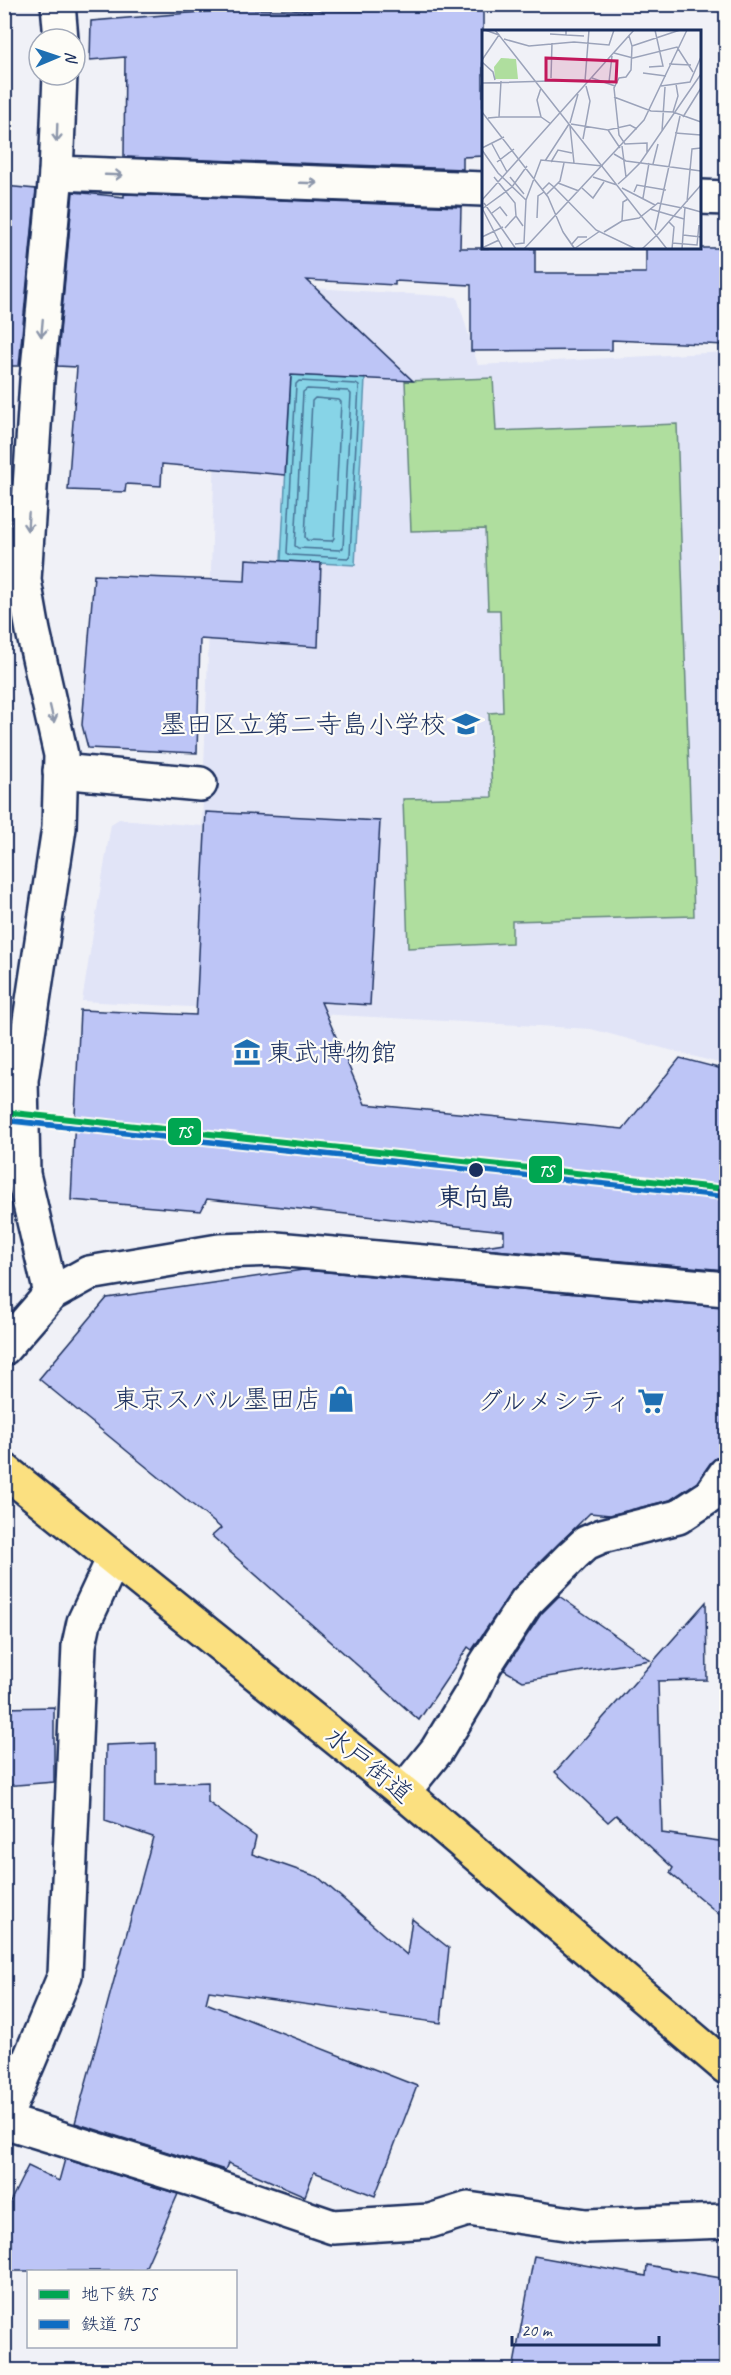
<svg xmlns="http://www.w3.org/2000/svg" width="731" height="2375" font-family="Caveat,'Klee One',sans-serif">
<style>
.built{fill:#e1e4f7}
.green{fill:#afde9e;stroke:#65867e;stroke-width:1.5}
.water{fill:#87d4e7;stroke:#5c92b0;stroke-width:1.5}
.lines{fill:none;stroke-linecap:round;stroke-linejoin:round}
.shore{stroke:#467195;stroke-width:1.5}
.building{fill:#bdc5f6;stroke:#1b2f5e;stroke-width:1.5}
.minor-casing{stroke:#1b2f5e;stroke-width:38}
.tertiary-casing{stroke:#1b2f5e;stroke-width:38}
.trunk-casing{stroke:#1b2f5e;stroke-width:38}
.minor{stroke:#fdfcf7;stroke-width:33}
.tertiary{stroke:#fdfcf7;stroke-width:33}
.trunk{stroke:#fbe080;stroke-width:33}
.rail-1-casing{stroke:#fdfcf7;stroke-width:10}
.rail-1{stroke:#0f6cc3;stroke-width:6}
.metro-1-casing{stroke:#fdfcf7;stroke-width:10}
.metro-1{stroke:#00a651;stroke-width:6}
.oneway{stroke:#8c96aa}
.stop-dot{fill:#1b2f5e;stroke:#fdfcf7;stroke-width:2}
.labels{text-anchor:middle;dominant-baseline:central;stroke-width:4.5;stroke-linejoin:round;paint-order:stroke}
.poi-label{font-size:26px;fill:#1b2f5e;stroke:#fdfcf7;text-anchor:end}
.stop-label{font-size:26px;font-weight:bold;fill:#1b2f5e;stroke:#fdfcf7}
.street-label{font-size:26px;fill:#1b2f5e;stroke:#fdfcf7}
.inset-road{fill:none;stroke:#9ba3ba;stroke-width:1.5}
.view{fill:#c2185b;fill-opacity:0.15;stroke:#c2185b;stroke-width:3}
.inset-edge{fill:none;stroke:#1b2f5e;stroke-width:3}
.line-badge{stroke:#fdfcf7;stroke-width:2}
.badge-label{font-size:16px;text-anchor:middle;font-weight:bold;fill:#fff}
</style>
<rect width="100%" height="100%" fill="#f0f1f7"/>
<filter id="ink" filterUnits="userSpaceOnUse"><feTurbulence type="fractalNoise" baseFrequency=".0167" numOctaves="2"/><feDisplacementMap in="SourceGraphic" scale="12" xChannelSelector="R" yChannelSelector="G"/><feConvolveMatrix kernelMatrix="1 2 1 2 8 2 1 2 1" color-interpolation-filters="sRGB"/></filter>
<g filter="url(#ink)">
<!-- built -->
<path class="built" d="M 221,282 L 457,297 L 478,365 L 726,352 L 726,1065 L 591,1029 L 82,1001 L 111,824 L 119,819 L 202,826 Z"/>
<!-- green -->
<path class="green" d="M 493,378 L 496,431 L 677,424 L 694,916 L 512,921 L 512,943 L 408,948 L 403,799 L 492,797 L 489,713 L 503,712 L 500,610 L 488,610 L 485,529 L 411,531 L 405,381 Z"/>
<!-- water -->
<path class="water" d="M 291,375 L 365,379 L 355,565 L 281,561 Z"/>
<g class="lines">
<!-- shore -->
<g class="shore">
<path d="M 299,381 L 356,384 L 359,386 L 350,555 L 348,558 L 290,555 L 287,553 L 296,384 Z"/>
<path d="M 307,389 L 348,391 L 351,394 L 343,548 L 340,550 L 298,548 L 295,546 L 303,392 Z"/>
<path d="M 315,398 L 339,400 L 341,402 L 334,538 L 332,541 L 307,540 L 305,537 L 312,401 Z"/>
</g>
</g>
<!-- building -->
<g class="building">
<path d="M 377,4 L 483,4 L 483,156 L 463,157 L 463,169 L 124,157 L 125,57 L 90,60 L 91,21 L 213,11 L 213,9 L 377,11 Z"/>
<path d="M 4,186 L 36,189 L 19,366 L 4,366 Z"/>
<path d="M 73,192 L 124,197 L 124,194 L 461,207 L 460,248 L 535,248 L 535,273 L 646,273 L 646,248 L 726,248 L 726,345 L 612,340 L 612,350 L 471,351 L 471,285 L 395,281 L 395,285 L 307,280 L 413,381 L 291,375 L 285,475 L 162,464 L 161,486 L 126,484 L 125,492 L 68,490 L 77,367 L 57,366 Z"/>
<path d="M 246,559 L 321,563 L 318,647 L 200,639 L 197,753 L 88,748 L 82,725 L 94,575 L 245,581 Z"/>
<path d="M 206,812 L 380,821 L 370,1005 L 321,1002 L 365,1104 L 623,1129 L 680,1058 L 726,1070 L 726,1270 L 472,1248 L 504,1243 L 504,1231 L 207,1199 L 201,1211 L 71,1200 L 80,1010 L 196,1015 Z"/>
<path d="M 303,1270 L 726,1307 L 726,1383 L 719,1456 L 711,1462 L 697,1482 L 670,1500 L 610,1515 L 590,1513 L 513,1589 L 472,1650 L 468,1647 L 419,1720 L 212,1536 L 221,1528 L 39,1379 L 107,1298 Z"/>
<path d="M 559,1596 L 650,1660 L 523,1681 L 504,1670 L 541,1614 Z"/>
<path d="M 706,1602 L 707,1680 L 658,1681 L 662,1833 L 726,1842 L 726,1920 L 670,1873 L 673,1868 L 616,1815 L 608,1822 L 555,1772 Z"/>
<path d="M 54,1707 L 54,1782 L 4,1786 L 4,1708 Z"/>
<path d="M 156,1743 L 156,1784 L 208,1782 L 208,1802 L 256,1837 L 252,1854 L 318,1877 L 407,1955 L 412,1919 L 449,1948 L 441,2023 L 209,1991 L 206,2003 L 417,2086 L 375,2196 L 314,2172 L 305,2196 L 228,2163 L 225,2170 L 75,2123 L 153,1837 L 105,1821 L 106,1745 Z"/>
<path d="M 65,2159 L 178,2194 L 144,2271 L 4,2271 L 4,2214 L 28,2166 L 59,2181 Z"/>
<path d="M 534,2256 L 646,2276 L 647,2265 L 726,2279 L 726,2370 L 513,2370 Z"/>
</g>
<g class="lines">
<defs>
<g id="minor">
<path d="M 58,4 L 61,39"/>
<path d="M 56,173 L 484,189"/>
<path d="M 700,197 L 726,198"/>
<path d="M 60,771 L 200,784"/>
<path d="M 51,1294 L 23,1174 L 21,1080 L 59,828 L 61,755 L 33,631 L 24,580 L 37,380 L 56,173 L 60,75"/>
<path d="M 403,1792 L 437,1750 L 473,1691 L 485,1665 L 526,1602 L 573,1555 L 586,1543 L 602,1536 L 678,1517 L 710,1496 L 726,1473"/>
<path d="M 4,2120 L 65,1975 L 79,1645 L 84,1622 L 113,1560"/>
<path d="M 4,2121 L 198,2181 L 333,2227 L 430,2221 L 468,2209 L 586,2226 L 726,2221"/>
</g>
<path id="tertiary" d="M 4,1348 L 51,1294 L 89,1273 L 219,1251 L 276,1249 L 726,1289"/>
<path id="trunk" d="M 4,1470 L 403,1792 L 726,2067"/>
</defs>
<!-- minor casing -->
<use href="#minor" class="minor-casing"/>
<!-- tertiary casing -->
<use href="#tertiary" class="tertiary-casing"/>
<!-- trunk casing -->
<use href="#trunk" class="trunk-casing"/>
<!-- minor -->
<use href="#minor" class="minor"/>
<!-- tertiary -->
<use href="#tertiary" class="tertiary"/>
<!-- trunk -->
<use href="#trunk" class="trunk"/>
<defs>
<path id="rail-1" d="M 4,1120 L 725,1196"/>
</defs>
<!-- rail-1 casing -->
<use href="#rail-1" class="rail-1-casing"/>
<!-- rail-1 -->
<use href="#rail-1" class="rail-1"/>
<defs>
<path id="metro-1" d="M 4,1112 L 726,1189"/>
</defs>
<!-- metro-1 casing -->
<use href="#metro-1" class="metro-1-casing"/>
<!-- metro-1 -->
<use href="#metro-1" class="metro-1"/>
</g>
<!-- one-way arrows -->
<defs><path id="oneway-shaft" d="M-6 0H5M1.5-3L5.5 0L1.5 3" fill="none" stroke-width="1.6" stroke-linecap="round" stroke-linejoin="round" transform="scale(1.5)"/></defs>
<g class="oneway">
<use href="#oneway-shaft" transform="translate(57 133) rotate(92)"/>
<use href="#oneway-shaft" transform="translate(114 175) rotate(2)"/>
<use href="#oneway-shaft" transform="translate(309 183) rotate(2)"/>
<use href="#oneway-shaft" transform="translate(42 328) rotate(95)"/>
<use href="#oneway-shaft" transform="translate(28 522) rotate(94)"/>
<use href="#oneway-shaft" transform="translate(52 714) rotate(77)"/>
</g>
</g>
<!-- icons -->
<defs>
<symbol id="school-bare" viewBox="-9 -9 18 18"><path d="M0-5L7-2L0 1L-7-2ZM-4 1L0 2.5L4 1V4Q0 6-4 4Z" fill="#1f6fb2" stroke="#fdfcf7" stroke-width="2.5" paint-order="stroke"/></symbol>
<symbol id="museum-bare" viewBox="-9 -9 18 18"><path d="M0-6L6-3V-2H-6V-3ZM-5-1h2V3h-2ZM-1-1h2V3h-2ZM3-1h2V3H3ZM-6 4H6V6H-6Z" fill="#1f6fb2" stroke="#fdfcf7" stroke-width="2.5" paint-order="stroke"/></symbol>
<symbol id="shop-bare" viewBox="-9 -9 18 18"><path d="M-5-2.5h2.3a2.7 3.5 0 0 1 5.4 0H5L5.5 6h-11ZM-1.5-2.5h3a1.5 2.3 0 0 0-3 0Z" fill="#1f6fb2" stroke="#fdfcf7" stroke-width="2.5" paint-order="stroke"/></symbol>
<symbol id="supermarket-bare" viewBox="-9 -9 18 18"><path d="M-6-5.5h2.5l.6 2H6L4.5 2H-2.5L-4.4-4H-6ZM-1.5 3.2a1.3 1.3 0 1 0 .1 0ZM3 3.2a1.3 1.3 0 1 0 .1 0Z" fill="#1f6fb2" stroke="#fdfcf7" stroke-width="2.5" paint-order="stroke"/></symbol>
</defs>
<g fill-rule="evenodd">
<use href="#school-bare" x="447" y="705" width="38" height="38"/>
<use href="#museum-bare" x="228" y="1033" width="38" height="38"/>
<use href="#shop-bare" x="322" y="1380" width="38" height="38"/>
<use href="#supermarket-bare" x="632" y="1382" width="38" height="38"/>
</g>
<!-- markers -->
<circle class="stop-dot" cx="476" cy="1170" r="8"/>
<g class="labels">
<!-- poi labels -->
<g class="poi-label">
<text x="446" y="724">墨田区立第二寺島小学校</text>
<text x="267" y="1052" text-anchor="start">東武博物館</text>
<text x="321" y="1399">東京スバル墨田店</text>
<text x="631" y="1401">グルメシティ</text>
</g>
<!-- stop labels -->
<g class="stop-label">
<text x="476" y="1197">東向島</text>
</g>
<!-- street labels -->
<g class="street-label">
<text transform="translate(369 1765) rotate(39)">水戸街道</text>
</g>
</g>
<!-- overview -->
<g transform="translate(482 30)">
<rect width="219" height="219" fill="#f0f1f7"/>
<path d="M 19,28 L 34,29 L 36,49 L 13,49 L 12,37 Z" fill="#afde9e"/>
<path class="inset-road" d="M 13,0 L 185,219M 68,4 L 84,5 L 84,0M 84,5 L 102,6M 147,6 L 150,16 L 149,40 L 144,47 L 137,48 L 132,58 L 137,105 L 143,114 L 165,113 L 165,123M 22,9 L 47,16 L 92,12 L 127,15 L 132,0M 150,16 L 198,0M 132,23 L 151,28 L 195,17 L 211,42M 0,30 L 17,5 L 3,0M 0,32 L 11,42 L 13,50M 187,34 L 209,35M 167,37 L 181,36 L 173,0M 161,43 L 184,46M 69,48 L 70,13M 110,48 L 133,56M 103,51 L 107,0M 127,52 L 130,26M 0,53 L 102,50M 179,56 L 208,52 L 219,27M 59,58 L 55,70 L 59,87M 132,67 L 169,81 L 191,82 L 219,92M 0,82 L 66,167 L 81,202M 191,82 L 196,66 L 194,54M 17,87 L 59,87 L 69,94M 201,87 L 219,58M 6,88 L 17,87 L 19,51M 88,93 L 96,64M 89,94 L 126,100 L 148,95 L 155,99M 88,96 L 92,133M 126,100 L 138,118M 180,101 L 183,57M 193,103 L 219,105M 101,109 L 108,71 L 104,56M 10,114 L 25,142M 0,118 L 22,107M 0,120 L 16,143 L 44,170 L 42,213 L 33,214M 132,124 L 144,131 L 219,141M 63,131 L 87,94M 15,132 L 32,119M 69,132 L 76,120 L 90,123M 82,133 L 78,151 L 72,157 L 114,200 L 154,219M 171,134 L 176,114M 12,147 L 33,173 L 34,186M 28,147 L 42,164M 111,147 L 135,155M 144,147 L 158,133 L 219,44M 76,153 L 97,161M 136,154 L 144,147 L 140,116M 100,158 L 111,168 L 122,152M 140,158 L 173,175M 60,160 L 67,153 L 72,157 L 64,165M 152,162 L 155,155 L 184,160M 161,168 L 167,133M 0,170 L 152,0M 44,170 L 59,130 L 121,136M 205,172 L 210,119 L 219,118M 2,173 L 34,219M 201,177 L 219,182M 0,178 L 21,219M 0,179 L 30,157 L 45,136M 168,179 L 202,189M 10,183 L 18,177 L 25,186M 55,188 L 56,166 L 62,162M 140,191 L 157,188 L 176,173 L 200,178M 187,192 L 192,197 L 190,219M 23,198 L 34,186 L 41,196M 173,200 L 198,86M 122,202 L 140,191 L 141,172 L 146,169M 176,204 L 219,155M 201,205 L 219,207M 0,207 L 21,197M 190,213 L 215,215 L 217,195M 90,214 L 96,207 L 105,207M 0,218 L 17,210M 92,218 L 81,202 L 93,219M 42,219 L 162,90 L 205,0M 92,219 L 118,201M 160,219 L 176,204M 200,219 L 203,177"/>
<path class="view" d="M 64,28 L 135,31 L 134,52 L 64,50 Z"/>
<rect width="219" height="219" class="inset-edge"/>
</g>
<g class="line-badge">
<rect x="167" y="1117" width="35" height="29" rx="6" fill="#00a651"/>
<rect x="528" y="1155" width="35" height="29" rx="6" fill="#00a651"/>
</g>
<g class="badge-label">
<text x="184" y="1137">TS</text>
<text x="546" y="1176">TS</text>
</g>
<!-- margin -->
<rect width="731" height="2375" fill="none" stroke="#fdfcf7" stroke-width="24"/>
<rect x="12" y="12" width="707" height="2351" fill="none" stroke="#1b2f5e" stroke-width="2" filter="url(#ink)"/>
<!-- legend -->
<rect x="27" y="2270" width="210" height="78" fill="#fdfcf7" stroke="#a3aaba" stroke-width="1.5"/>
<rect x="39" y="2290" width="30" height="9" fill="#00a651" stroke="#a3aaba" stroke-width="1.5"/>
<text x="81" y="2300" font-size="18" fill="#1b2f5e">地下鉄 TS</text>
<rect x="39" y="2320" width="30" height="9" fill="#0f6cc3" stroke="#a3aaba" stroke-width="1.5"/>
<text x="81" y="2330" font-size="18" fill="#1b2f5e">鉄道 TS</text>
<!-- north arrow -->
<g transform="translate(57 57) rotate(88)"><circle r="28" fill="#fdfcf7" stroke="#a3aaba" stroke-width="1.5"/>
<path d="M0-4.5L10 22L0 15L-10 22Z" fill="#1f6fb2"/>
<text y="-9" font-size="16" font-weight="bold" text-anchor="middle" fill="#1b2f5e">N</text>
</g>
<!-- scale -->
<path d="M512 2336v9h147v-9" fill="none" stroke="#1b2f5e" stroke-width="3"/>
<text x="521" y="2336" font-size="18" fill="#1b2f5e" stroke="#fdfcf7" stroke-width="4.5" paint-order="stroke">20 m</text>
</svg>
